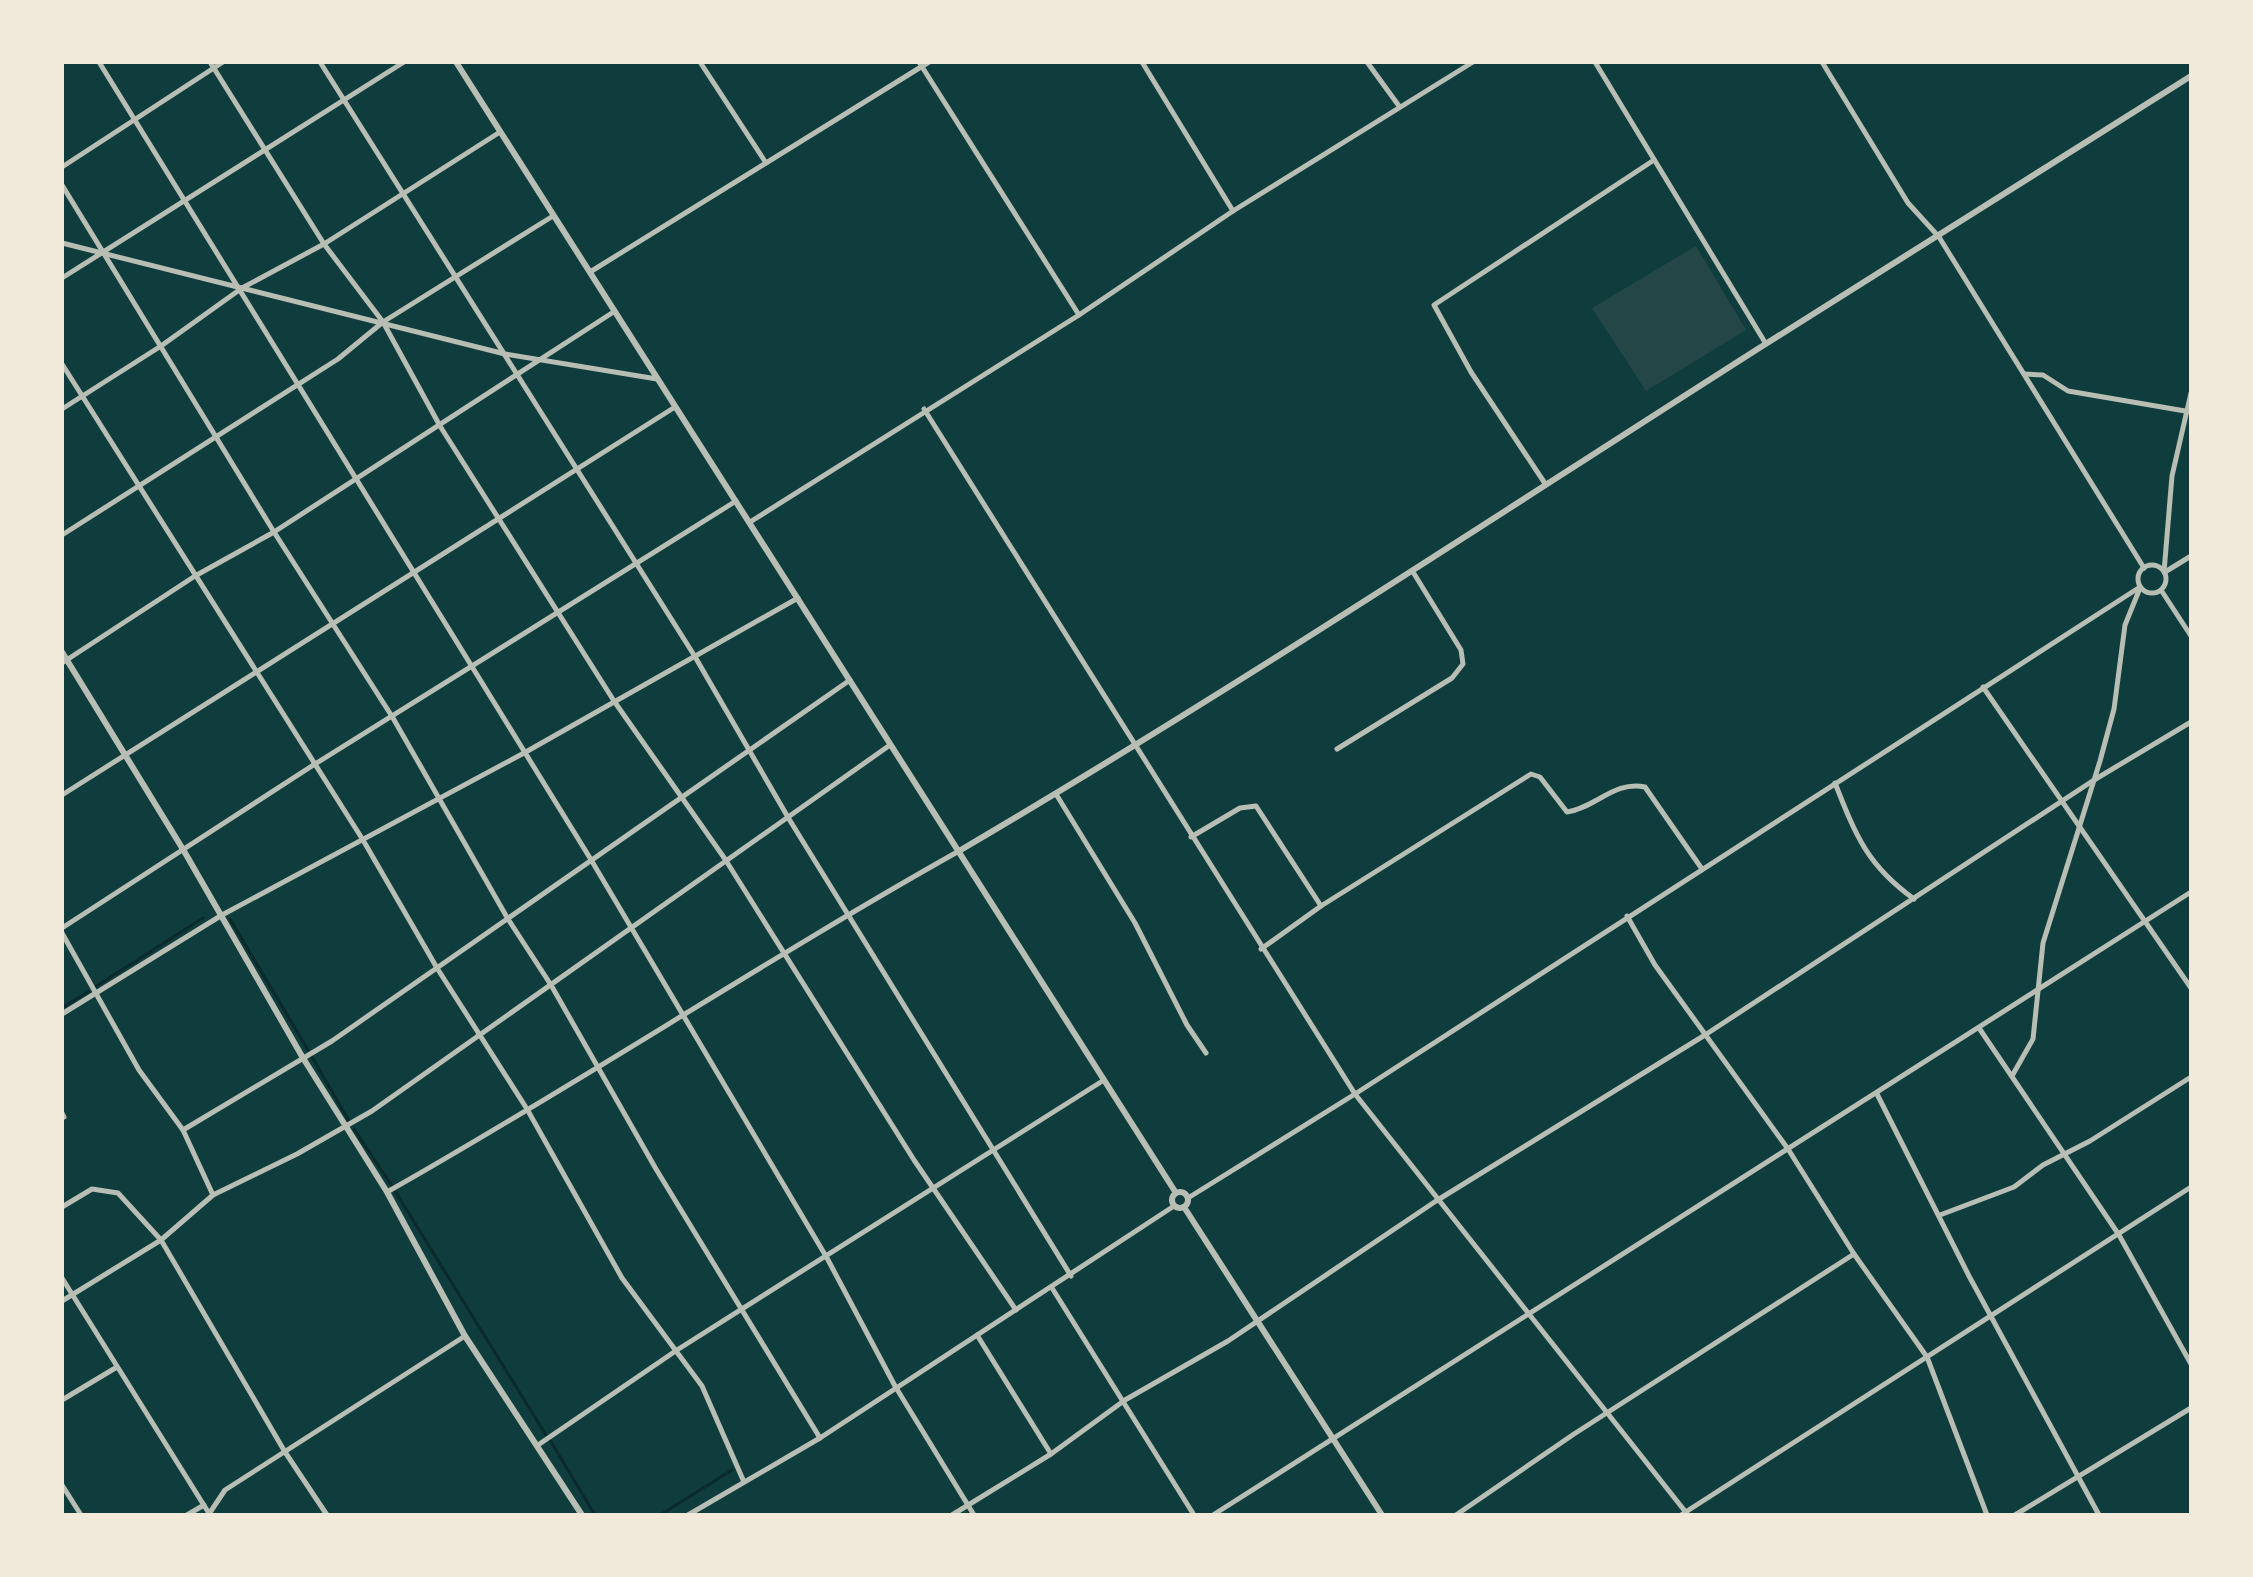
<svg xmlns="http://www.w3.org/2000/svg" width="2253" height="1577" font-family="Poppins,sans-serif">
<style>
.green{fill:#244646}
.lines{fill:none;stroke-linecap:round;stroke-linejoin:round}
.stream{stroke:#0a2a2b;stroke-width:3}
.minor{stroke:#b8beb3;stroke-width:5}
.tertiary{stroke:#b8beb3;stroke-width:6}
</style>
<rect width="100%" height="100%" fill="#0f3d3e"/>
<!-- green -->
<path class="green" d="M 1696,246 L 1746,330 L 1646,391 L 1592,308 Z"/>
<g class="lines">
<!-- stream -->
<g class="stream">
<path d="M 230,919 L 308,1050"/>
<path d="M 95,987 L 203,918"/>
<path d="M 62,1008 L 89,991"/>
<path d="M 312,1057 L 349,1121"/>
<path d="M 354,1129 L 392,1186"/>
<path d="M 395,1191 L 546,1435"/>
<path d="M 550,1440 L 595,1515"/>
<path d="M 660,1515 L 732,1470"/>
</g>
<!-- minor -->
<g class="minor">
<path d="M 99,62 L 590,858 L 827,1258 L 895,1386 L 974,1515"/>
<path d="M 210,62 L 324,244 L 383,322 L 440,426 L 614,701 L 725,859 L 914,1160 L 1016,1310"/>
<path d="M 320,62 L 694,655 L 789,819 L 1071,1276"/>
<path d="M 700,62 L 766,163"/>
<path d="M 919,62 L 1079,315"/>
<path d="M 1142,62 L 1233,211"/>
<path d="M 1367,62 L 1399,106"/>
<path d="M 1595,62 L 1766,344"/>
<path d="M 1822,62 L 1908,203 L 1939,237 L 2144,568"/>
<path d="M 62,167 L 223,62"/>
<path d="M 62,185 L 274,532 L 393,718 L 508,919 L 551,985 L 656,1169 L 820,1438"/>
<path d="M 62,243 L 505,354 L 657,379"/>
<path d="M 590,272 L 929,62"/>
<path d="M 62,278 L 404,62"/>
<path d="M 62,364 L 363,840 L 437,968 L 527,1109 L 622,1278 L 702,1386 L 744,1482"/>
<path d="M 2024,374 L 2043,375 L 2068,391 L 2191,412"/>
<path d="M 62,409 L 161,346 L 242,288 L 324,244 L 500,132"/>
<path d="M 924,409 L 1355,1094 L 1688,1515"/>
<path d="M 1546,485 L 1471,372 L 1434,305 L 1654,160"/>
<path d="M 750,522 L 1079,315 L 1233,211 L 1473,62"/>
<path d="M 62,535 L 338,359 L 383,322 L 553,216"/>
<circle cx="2152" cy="579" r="14"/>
<path d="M 2164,572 L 2172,476 L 2191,393"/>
<path d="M 2165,572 L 2191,556"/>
<path d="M 2161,590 L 2191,636"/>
<path d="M 62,663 L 195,576 L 274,532 L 615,311"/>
<path d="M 1983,687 L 2191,988"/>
<path d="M 1337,749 L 1452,678 L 1463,664 L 1461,650 L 1413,572"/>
<path d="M 1835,783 C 1856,836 1867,865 1914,899"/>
<path d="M 1056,794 L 1135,923 L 1187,1025 L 1206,1053"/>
<path d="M 62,795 L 675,407"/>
<path d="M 1191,837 L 1240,808 L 1256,806 L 1321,906"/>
<path d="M 1627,916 L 1655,965 L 1788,1149 L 1854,1254 L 1927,1357 L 1987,1515"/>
<path d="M 62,928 L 315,764 L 736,501"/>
<path d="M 62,933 L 139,1070 L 183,1130 L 213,1195"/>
<path d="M 1261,949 L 1321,906 L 1531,774 L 1540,777 L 1567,812 C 1595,808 1615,780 1645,787 L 1702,869"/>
<path d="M 62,1014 L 222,915 L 524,753 L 798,598"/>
<path d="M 1979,1028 L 2119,1235 L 2191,1364"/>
<path d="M 2012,1076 L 2033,1039 L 2043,943 L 2100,761 L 2114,709 L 2125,625 L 2140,588"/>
<path d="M 1877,1094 L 1969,1276 L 2099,1515"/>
<path d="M 62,1113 L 64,1117"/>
<path d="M 183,1130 L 332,1041 L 850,680"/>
<path d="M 387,1192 C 580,1083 765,960 959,851"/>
<path d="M 1188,1198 L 1355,1094 L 2140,587"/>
<path d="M 62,1207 L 92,1189 L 118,1193 L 161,1240 L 285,1452 L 327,1515"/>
<path d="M 1940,1215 L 2014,1187 L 2043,1165 L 2090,1141 L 2191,1077"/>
<path d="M 62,1278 L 210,1515"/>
<path d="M 1052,1288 L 1194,1515"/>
<path d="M 62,1301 L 161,1240 L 213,1195 L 297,1154 L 372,1111 L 890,745"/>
<path d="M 977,1335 L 1051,1454"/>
<path d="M 62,1400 L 117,1367"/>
<path d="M 538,1445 L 677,1350 L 1104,1080"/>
<path d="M 62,1485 L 81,1515"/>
<path d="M 209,1514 L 225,1490 L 465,1336"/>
<path d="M 187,1515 L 204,1505"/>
<path d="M 688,1515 L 820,1438 L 1174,1206"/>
<path d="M 952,1515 L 1051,1454 L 1125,1400 L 1228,1341 L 1436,1201 L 1705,1035 L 2094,780 L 2191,722"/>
<path d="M 1213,1515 L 2191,892"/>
<path d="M 1456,1515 L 1574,1434 L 1854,1254"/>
<path d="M 1681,1515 L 2191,1187"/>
<path d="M 2015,1515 L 2191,1408"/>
</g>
<!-- tertiary -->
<g class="tertiary">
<path d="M 456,62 L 1176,1193"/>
<path d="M 62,652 L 184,851 L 303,1058 L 387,1192 L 465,1336 L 582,1515"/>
<path d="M 959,851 C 1233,690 1497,515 1764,345 C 1906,255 2049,166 2191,76"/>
<circle cx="1180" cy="1200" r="8"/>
<path d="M 1184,1207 L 1382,1515"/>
</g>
</g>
<!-- border -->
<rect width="2253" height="1577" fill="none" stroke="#f1e9da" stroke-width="128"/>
</svg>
